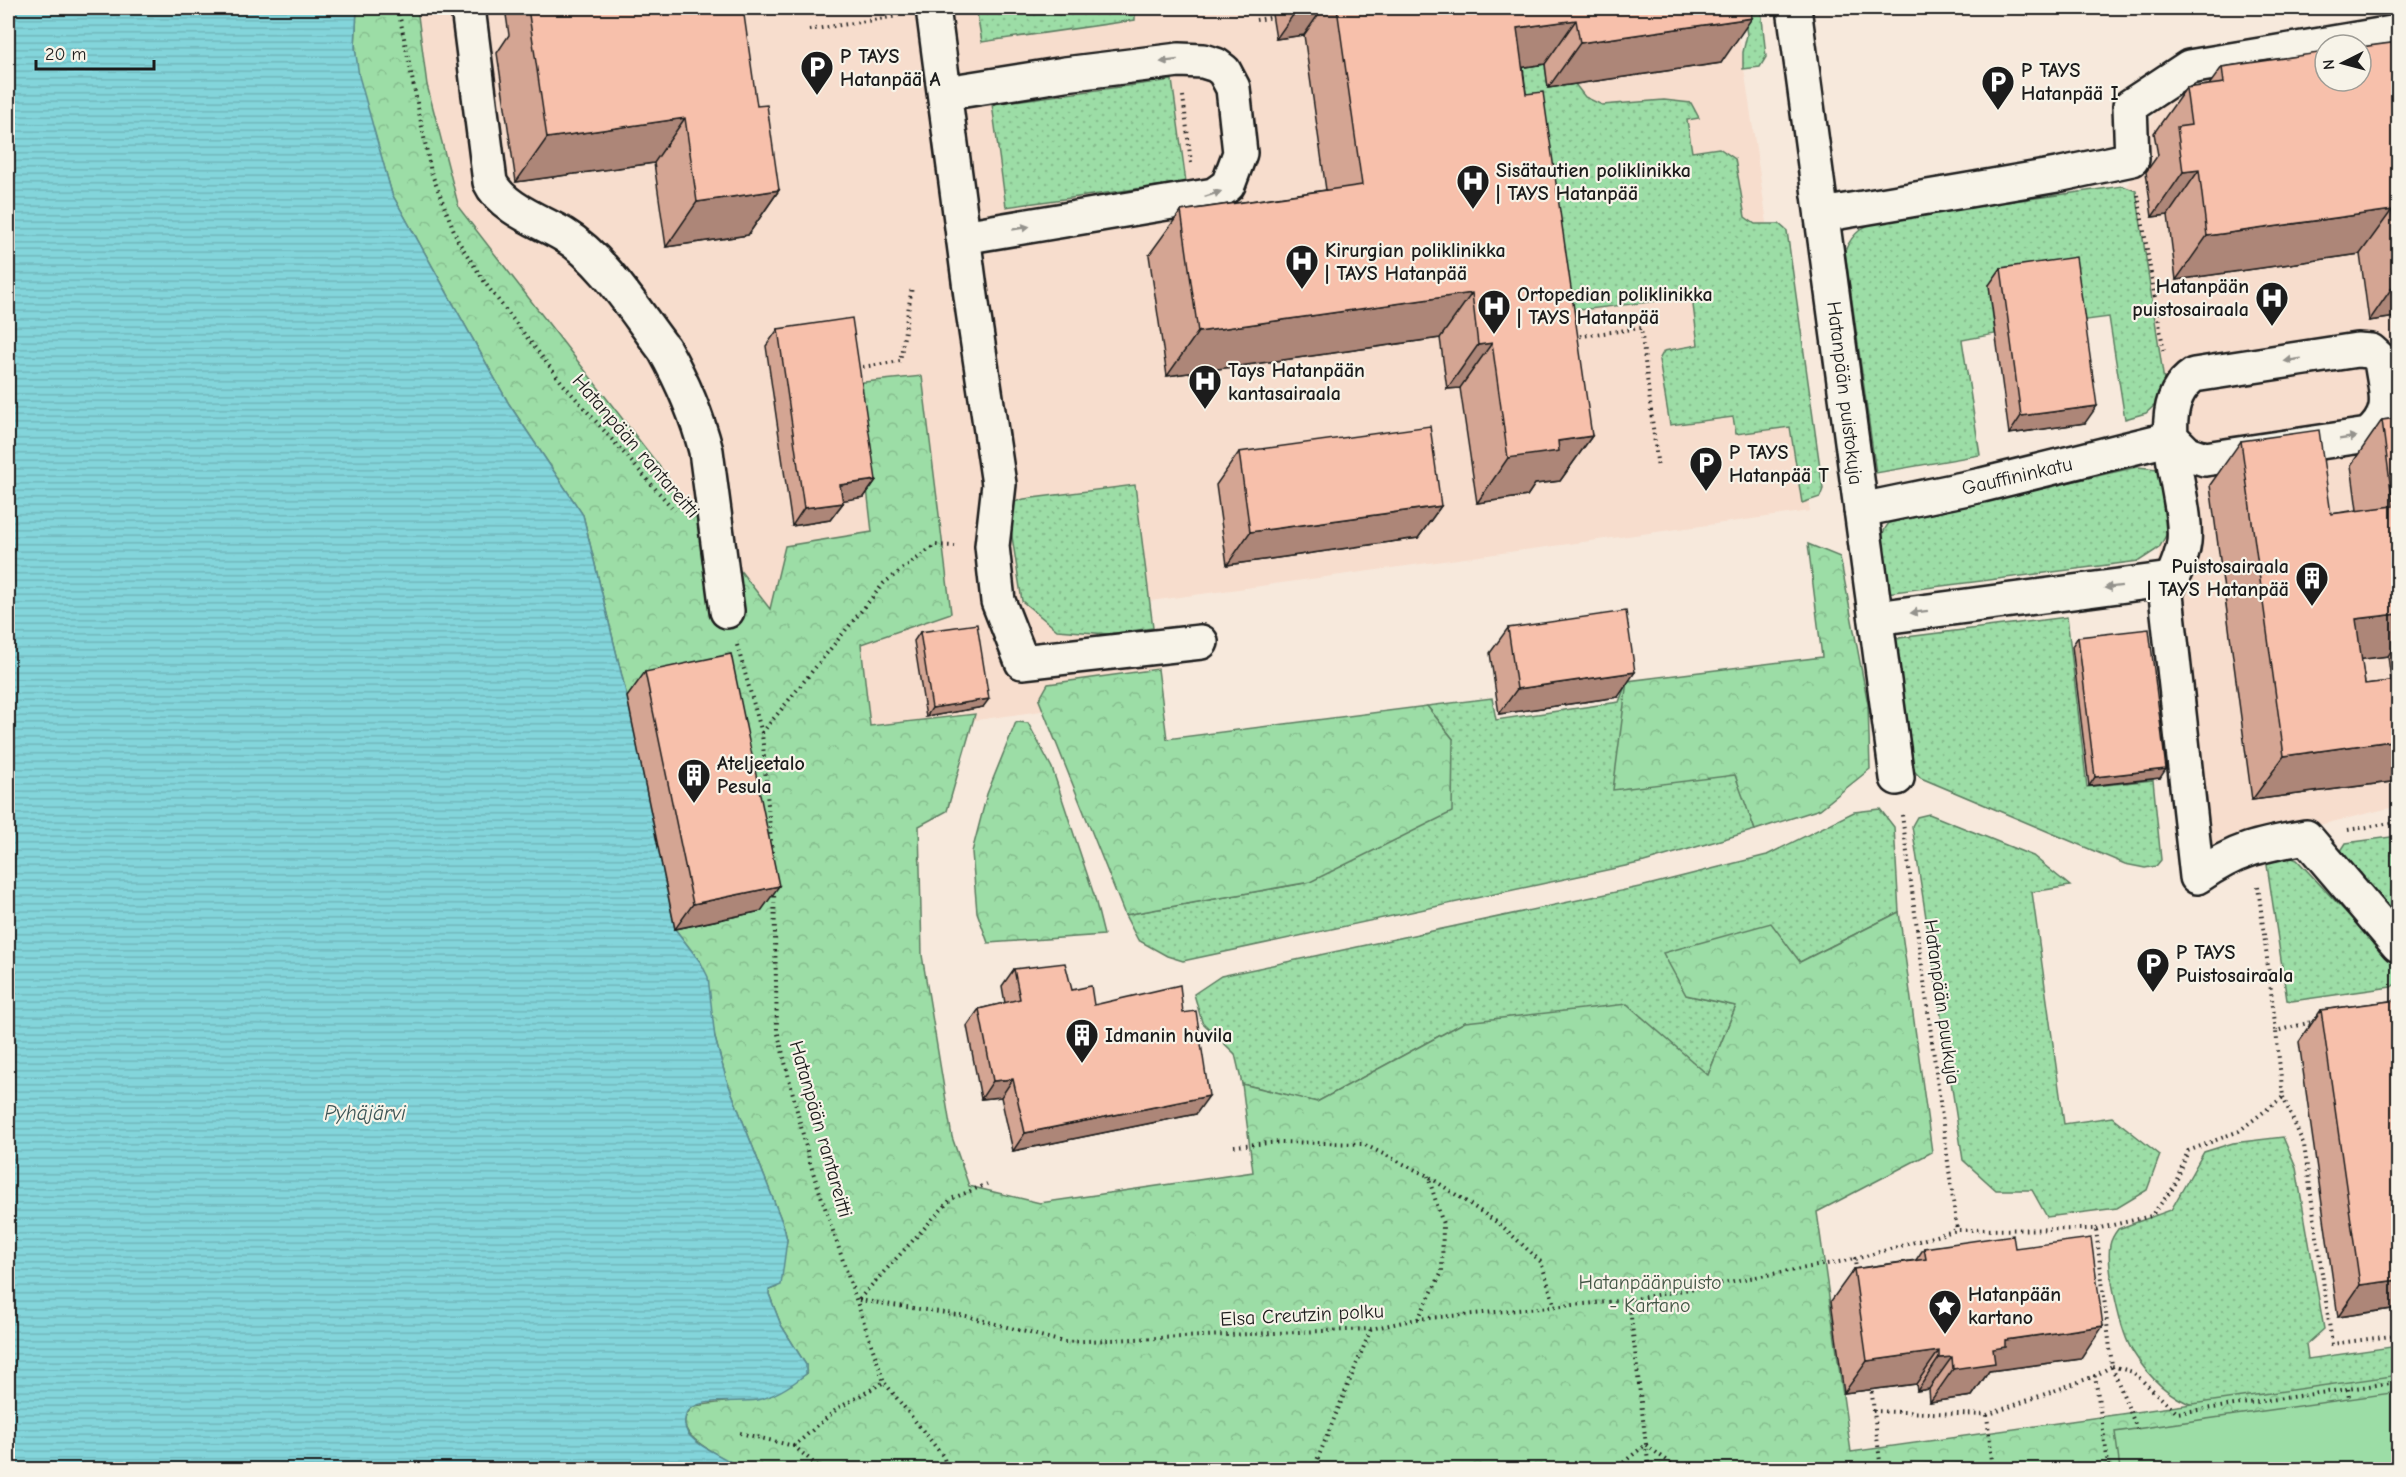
<svg xmlns="http://www.w3.org/2000/svg" width="2406" height="1477" font-family="'Comic Neue',sans-serif">
<style>
.built{fill:#f7ddcd}
.grass{fill:url(#grass-dots);stroke:#5c7c61;stroke-width:1.5}
.forest{fill:url(#forest-crowns);stroke:#5c7c61;stroke-width:1.5}
.garden{fill:#9cdda6;stroke:#5c7c61;stroke-width:1.5}
.water{fill:url(#water-rules);stroke:#5a8b8f;stroke-width:1.5}
.lines{fill:none;stroke-linecap:round;stroke-linejoin:round}
.minor-casing{stroke:#1c1c1c;stroke-width:38}
.path{stroke:#1c1c1c;stroke-width:4;stroke-dasharray:1.5 4.5;stroke-linecap:butt}
.minor{stroke:#f7f3e8;stroke-width:33}
.wall{fill:#d4a593;stroke:#1c1c1c;stroke-width:1.5;fill-rule:evenodd}
.shaded-wall{fill:#ad8678;stroke:#1c1c1c;stroke-width:1.5}
.building{fill:#f7c0ab;stroke:#1c1c1c;stroke-width:1.5}
.oneway{fill:#94928c}
.labels{text-anchor:middle;dominant-baseline:central;stroke-width:4.5;stroke-linejoin:round;paint-order:stroke}
.poi-label{font-size:20px;font-weight:bold;fill:#1c1c1c;stroke:#f7f3e8;text-anchor:start}
.street-label{font-size:20px;fill:#1c1c1c;stroke:#f7f3e8}
.park-label{font-size:20px;fill:#425645;stroke:#f7f3e8}
.water-label{font-size:21px;font-style:italic;fill:#3b5455;stroke:#f7f3e8}
</style>
<defs>
<pattern id="grass-dots" width="8" height="8" patternUnits="userSpaceOnUse" patternTransform="scale(1.5)"><rect width="8" height="8" fill="#9cdda6"/><path d="M2 2h.1M6 6h.1" fill="none" stroke="#86bd8e" stroke-width="1.8" stroke-linecap="round"/></pattern>
<pattern id="forest-crowns" width="20" height="18" patternUnits="userSpaceOnUse" patternTransform="scale(1.5)"><rect width="20" height="18" fill="#9cdda6"/><path d="M2 6a3 3 0 1 1 6 0M12 15a3 3 0 1 1 6 0" fill="none" stroke="#86bd8e"/></pattern>
<pattern id="water-rules" width="6" height="5" patternUnits="userSpaceOnUse" patternTransform="scale(1.5)"><rect width="6" height="5" fill="#83d5db"/><path d="M0 2.5h6" fill="none" stroke="#71b6bb"/></pattern>
</defs>
<rect width="100%" height="100%" fill="#f7e9dc"/>
<filter id="ink" filterUnits="userSpaceOnUse"><feTurbulence type="fractalNoise" baseFrequency=".0167" numOctaves="2"/><feDisplacementMap in="SourceGraphic" scale="12" xChannelSelector="R" yChannelSelector="G"/><feConvolveMatrix kernelMatrix="1 2 1 2 8 2 1 2 1" color-interpolation-filters="sRGB"/></filter>
<g filter="url(#ink)">
<!-- built -->
<g class="built">
<path d="M 417,8 L 1735,8 L 1810,511 L 1150,601 L 1162,694 L 812,743 L 794,641 L 459,208 L 427,85 Z"/>
<path d="M 2398,46 L 2398,806 L 2179,859 L 2153,638 L 2165,462 L 2125,193 L 2155,109 L 2236,68 L 2325,81 L 2361,81 Z"/>
</g>
<!-- grass -->
<g class="grass">
<path d="M 976,8 L 1135,8 L 1135,20 L 982,42 Z"/>
<path d="M 1743,8 L 1761,8 L 1766,57 L 1760,67 L 1743,69 L 1743,52 L 1747,35 Z"/>
<path d="M 1545,64 L 1548,87 L 1575,84 L 1585,97 L 1602,105 L 1664,100 L 1691,103 L 1699,118 L 1687,120 L 1692,152 L 1719,148 L 1735,159 L 1745,217 L 1755,224 L 1779,224 L 1787,231 L 1823,489 L 1820,497 L 1802,503 L 1790,427 L 1736,434 L 1733,417 L 1670,425 L 1659,360 L 1664,351 L 1698,345 L 1692,297 L 1537,315 L 1486,73 Z"/>
<path d="M 1172,80 L 1186,182 L 1006,207 L 992,104 Z"/>
<path d="M 2123,186 L 2136,191 L 2166,395 L 2146,413 L 2125,419 L 2109,317 L 2071,322 L 1989,285 L 1995,334 L 1962,340 L 1980,455 L 1876,473 L 1845,251 C 1853,231 1865,225 1884,219 Z"/>
<path d="M 2137,467 L 2158,469 L 2170,528 L 2159,548 L 2139,561 L 1886,593 C 1883,570 1873,542 1889,523 Z"/>
<path d="M 1135,485 L 1153,628 L 1108,634 L 1057,630 L 1022,601 L 1007,504 L 1024,499 Z"/>
<path d="M 2067,617 L 2087,787 L 2153,780 L 2161,860 L 2156,866 L 2145,868 L 2125,864 L 1921,778 L 1910,767 L 1891,639 Z"/>
<path d="M 1627,681 L 1736,775 L 1755,830 L 1644,862 L 1183,961 L 1167,956 L 1138,940 L 1125,915 L 1310,882 L 1453,739 L 1427,706 L 1492,698 L 1496,720 L 1619,702 Z"/>
<path d="M 1880,809 L 1894,827 L 1899,912 L 1800,962 L 1686,995 L 1736,1006 L 1708,1075 L 1465,1022 L 1317,1102 L 1242,1084 L 1235,1054 L 1202,1022 L 1194,994 L 1221,976 L 1644,886 L 1767,855 L 1854,812 Z"/>
<path d="M 1929,814 L 2033,856 L 2070,886 L 2032,892 L 2064,1124 L 2112,1117 L 2160,1155 L 2147,1190 L 2117,1208 L 2047,1217 L 2032,1190 L 1996,1190 L 1963,1160 L 1912,826 L 1917,817 Z"/>
<path d="M 2398,836 L 2398,921 L 2339,854 L 2346,843 Z"/>
<path d="M 2285,855 L 2297,860 L 2397,967 L 2397,983 L 2391,987 L 2292,1001 L 2287,1000 L 2266,858 Z"/>
<path d="M 2283,1137 L 2296,1168 L 2324,1329 L 2306,1345 L 2308,1359 L 2398,1346 L 2398,1378 L 2195,1406 C 2169,1397 2148,1376 2133,1352 C 2121,1334 2106,1267 2110,1245 C 2111,1239 2115,1233 2118,1229 L 2171,1210 L 2204,1152 L 2233,1143 Z"/>
</g>
<!-- forest -->
<g class="forest">
<path d="M 357,8 L 417,8 L 427,85 L 459,208 L 770,609 L 785,546 L 872,532 L 855,383 L 922,376 L 951,613 L 861,644 L 870,726 L 975,714 L 947,811 L 919,826 L 922,955 L 952,1137 L 969,1186 L 1040,1203 L 1253,1172 L 1242,1084 L 1317,1102 L 1465,1022 L 1627,1004 L 1708,1075 L 1736,1006 L 1686,995 L 1663,953 L 1771,923 L 1800,962 L 1899,912 L 1932,1152 L 1817,1212 L 1851,1452 L 2398,1375 L 2398,1469 L 741,1470 C 724,1455 661,1434 694,1406 L 770,1396 L 806,1374 L 806,1365 L 781,1325 L 769,1294 L 769,1290 L 777,1287 L 787,1240 L 784,1227 L 726,1078 L 715,1038 L 701,963 L 675,929 L 627,697 L 583,515 L 509,404 L 392,194 L 358,76 L 355,47 Z"/>
<path d="M 1808,544 L 1840,557 L 1868,704 L 1870,769 L 1820,809 L 1755,830 L 1735,775 L 1613,790 L 1627,681 L 1822,657 Z"/>
<path d="M 1158,669 L 1167,739 L 1427,706 L 1453,739 L 1452,812 L 1310,882 L 1125,915 L 1039,700 L 1048,684 Z"/>
<path d="M 1016,722 L 1028,723 L 1052,768 L 1094,895 L 1104,935 L 988,943 L 977,912 L 972,852 L 987,794 Z"/>
</g>
<!-- garden -->
<path class="garden" d="M 2398,1392 L 2398,1469 L 2120,1469 L 2115,1432 Z"/>
<!-- water -->
<path class="water" d="M 8,8 L 357,8 L 355,47 L 359,76 L 392,194 L 509,404 L 583,515 L 627,697 L 675,929 L 701,963 L 708,977 L 715,1038 L 726,1078 L 784,1227 L 787,1240 L 781,1285 L 769,1290 L 769,1294 L 781,1325 L 806,1365 L 806,1374 C 792,1385 774,1397 757,1400 C 738,1404 689,1394 685,1419 C 684,1425 686,1432 690,1436 C 704,1451 725,1456 741,1469 L 8,1469 Z"/>
<g class="lines">
<defs>
<g id="minor">
<path d="M 468,8 L 490,182 C 502,208 540,221 564,235 C 604,259 636,313 664,349 C 682,381 697,416 706,451 L 727,611"/>
<path d="M 933,8 L 973,311 L 999,484 L 992,546 L 998,601 L 1022,662 L 1201,642"/>
<path d="M 1794,8 L 1897,778"/>
<path d="M 946,93 L 1065,74 L 1179,60 L 1203,61 L 1216,65 L 1224,71 L 1233,88 L 1240,153 L 1228,185 L 1214,195 L 963,237"/>
<path d="M 1822,215 L 2057,175 L 2132,159 L 2130,106 L 2189,67 L 2398,32"/>
<path d="M 2172,438 L 2187,453 L 2205,459 L 2368,435 C 2396,412 2385,392 2381,360 L 2371,351 L 2357,350 L 2194,375 C 2145,407 2189,495 2184,542 C 2182,561 2171,577 2166,595 L 2197,877 C 2237,849 2260,845 2306,837 L 2398,945"/>
<path d="M 1861,510 L 1982,485 L 2172,438"/>
<path d="M 1876,618 L 2171,579"/>
</g>
</defs>
<!-- minor casing -->
<use href="#minor" class="minor-casing"/>
<!-- path -->
<g class="path">
<path d="M 398,8 L 431,172 L 458,241 L 488,287 L 563,384 L 675,511"/>
<path d="M 1256,20 L 1273,17"/>
<path d="M 809,30 L 898,16"/>
<path d="M 1183,96 L 1191,163"/>
<path d="M 2138,195 L 2164,353"/>
<path d="M 1574,337 L 1641,328 L 1658,469"/>
<path d="M 857,368 L 900,361 L 912,287"/>
<path d="M 737,645 L 762,733 L 772,853"/>
<path d="M 762,733 L 884,583 L 935,545 L 955,546"/>
<path d="M 1902,815 L 1957,1230"/>
<path d="M 2348,830 L 2398,822"/>
<path d="M 2258,886 L 2276,1031 L 2316,1021"/>
<path d="M 774,890 L 777,1030 L 810,1163 L 884,1382 L 943,1456 L 948,1470"/>
<path d="M 2283,1097 L 2304,1145 L 2332,1344 L 2398,1335"/>
<path d="M 1234,1146 L 1281,1142 L 1363,1144 L 1428,1176 L 1501,1225 L 1541,1262 L 1555,1306"/>
<path d="M 2096,1229 L 2151,1216 L 2174,1187 L 2188,1151 L 2239,1131 L 2283,1097 L 2276,1031"/>
<path d="M 1856,1271 L 1855,1259 L 1957,1230 L 2096,1229 L 2112,1366 L 2095,1376 L 2109,1470"/>
<path d="M 859,1299 L 951,1199 L 987,1184"/>
<path d="M 859,1300 L 966,1316 L 1063,1342 L 1371,1329 L 1417,1319 L 1629,1300 L 1855,1259"/>
<path d="M 1629,1300 L 1649,1470"/>
<path d="M 1418,1319 L 1442,1272 L 1443,1224 L 1428,1176"/>
<path d="M 2112,1366 L 2133,1372 L 2177,1413 L 2398,1382"/>
<path d="M 2112,1367 L 2137,1429"/>
<path d="M 1871,1386 L 1881,1470"/>
<path d="M 2348,1389 L 2349,1399"/>
<path d="M 1873,1411 L 1987,1415 L 2095,1376"/>
<path d="M 1987,1415 L 1993,1470"/>
<path d="M 740,1433 L 794,1446"/>
<path d="M 1646,1445 L 1680,1470"/>
<path d="M 822,1470 L 794,1446 L 837,1409 L 884,1382"/>
<path d="M 1313,1470 L 1371,1329"/>
<path d="M 1614,1470 L 1645,1445"/>
</g>
<!-- minor -->
<use href="#minor" class="minor"/>
</g>
<!-- wall -->
<g class="wall">
<path d="M 505,8 L 626,8 L 627,11 L 668,12 L 757,106 L 779,190 L 748,235 L 666,247 L 654,163 L 516,182 L 497,53 L 509,35 Z"/>
<path d="M 1271,8 L 1751,8 L 1721,63 L 1548,88 L 1545,64 L 1523,67 L 1526,94 L 1592,436 L 1560,481 L 1535,484 L 1527,496 L 1477,503 L 1460,388 L 1447,389 L 1440,338 L 1167,376 L 1149,255 L 1181,211 L 1326,190 L 1304,35 L 1276,39 Z"/>
<path d="M 2398,38 L 2398,335 L 2396,317 L 2369,321 L 2360,254 L 2176,280 L 2168,215 L 2152,217 L 2146,172 L 2158,155 L 2154,133 L 2186,88 L 2209,85 L 2222,67 L 2394,43 Z"/>
<path d="M 2001,268 L 2085,423 L 2009,434 L 1989,285 Z"/>
<path d="M 778,329 L 876,480 L 864,497 L 842,500 L 843,503 L 830,520 L 792,526 L 766,346 Z"/>
<path d="M 2398,418 L 2398,781 L 2252,800 L 2210,485 L 2241,441 L 2331,514 L 2357,510 L 2351,465 L 2382,420 ZM 2388,656 L 2391,681 L 2365,684 L 2361,659 Z"/>
<path d="M 1239,452 L 1441,506 L 1418,538 L 1227,565 L 1216,485 Z"/>
<path d="M 1508,628 L 1618,697 L 1499,714 L 1490,653 Z"/>
<path d="M 920,632 L 983,707 L 926,717 L 914,641 Z"/>
<path d="M 2078,637 L 2160,778 L 2089,786 L 2072,646 Z"/>
<path d="M 645,672 L 761,911 L 675,929 L 627,697 Z"/>
<path d="M 1014,969 L 1072,990 L 1094,1005 L 1183,1013 L 1196,1114 L 1013,1151 L 1001,1097 L 981,1099 L 967,1026 L 979,1009 L 1005,1003 L 1002,986 Z"/>
<path d="M 2398,1000 L 2398,1308 L 2338,1317 L 2299,1042 L 2321,1010 Z"/>
<path d="M 1924,1248 L 2015,1248 L 2081,1359 L 1989,1371 L 1972,1396 L 1930,1402 L 1929,1389 L 1917,1391 L 1916,1384 L 1844,1393 L 1831,1301 L 1854,1269 L 1916,1260 Z"/>
</g>
<!-- shaded-wall -->
<g class="shaded-wall">
<path d="M 1298,8 L 1323,8 L 1304,35 L 1276,39 Z"/>
<path d="M 1752,18 L 1721,63 L 1548,88 L 1580,43 Z"/>
<path d="M 1576,20 L 1545,64 L 1486,73 L 1517,28 Z"/>
<path d="M 685,118 L 654,163 L 516,182 L 547,138 Z"/>
<path d="M 2199,170 L 2168,215 L 2152,217 L 2183,172 Z"/>
<path d="M 779,190 L 748,235 L 666,247 L 697,202 Z"/>
<path d="M 2392,210 L 2360,254 L 2176,280 L 2207,236 Z"/>
<path d="M 2398,279 L 2398,314 L 2396,317 L 2369,321 Z"/>
<path d="M 1472,293 L 1440,338 L 1167,376 L 1198,332 Z"/>
<path d="M 1492,343 L 1460,388 L 1447,389 L 1478,345 Z"/>
<path d="M 2097,406 L 2085,423 L 2009,434 L 2021,416 Z"/>
<path d="M 1592,436 L 1560,481 L 1535,484 L 1527,496 L 1477,503 L 1508,458 L 1558,441 Z"/>
<path d="M 876,480 L 864,497 L 828,503 L 840,485 Z"/>
<path d="M 843,503 L 830,520 L 792,526 L 804,508 Z"/>
<path d="M 1441,506 L 1418,538 L 1227,565 L 1250,532 Z"/>
<path d="M 2398,614 L 2398,641 L 2388,656 L 2325,664 L 2356,619 Z"/>
<path d="M 1635,672 L 1618,697 L 1499,714 L 1517,689 Z"/>
<path d="M 989,699 L 983,707 L 926,717 L 932,708 Z"/>
<path d="M 2398,740 L 2398,781 L 2252,800 L 2284,756 Z"/>
<path d="M 2166,769 L 2160,778 L 2089,786 L 2095,777 Z"/>
<path d="M 779,886 L 761,911 L 675,929 L 693,904 Z"/>
<path d="M 1013,1079 L 1001,1097 L 981,1099 L 993,1081 Z"/>
<path d="M 1209,1096 L 1196,1114 L 1013,1151 L 1025,1133 Z"/>
<path d="M 2398,1280 L 2398,1308 L 2338,1317 L 2360,1285 Z"/>
<path d="M 2103,1326 L 2081,1359 L 1989,1371 L 1972,1396 L 1930,1402 L 1953,1369 L 1993,1349 L 2005,1340 Z"/>
<path d="M 1939,1351 L 1916,1384 L 1844,1393 L 1867,1361 Z"/>
<path d="M 1952,1357 L 1929,1389 L 1917,1391 L 1939,1358 Z"/>
</g>
<!-- building -->
<g class="building">
<path d="M 528,8 L 626,8 L 627,11 L 649,8 L 667,8 L 668,12 L 700,8 L 743,8 L 757,106 L 767,105 L 779,190 L 697,202 L 685,118 L 547,138 Z"/>
<path d="M 1337,8 L 1751,8 L 1752,18 L 1580,43 L 1576,20 L 1517,28 L 1526,94 L 1543,92 L 1592,436 L 1558,441 L 1559,451 L 1508,458 L 1492,343 L 1478,345 L 1472,293 L 1198,332 L 1181,211 L 1362,185 Z"/>
<path d="M 2398,38 L 2398,260 L 2392,210 L 2207,236 L 2199,170 L 2183,172 L 2177,127 L 2191,125 L 2186,88 L 2224,83 L 2222,67 L 2325,52 L 2325,81 L 2361,81 L 2361,47 L 2398,42 Z"/>
<path d="M 2076,257 L 2097,406 L 2021,416 L 2001,268 Z"/>
<path d="M 852,318 L 876,480 L 840,485 L 843,503 L 804,508 L 778,329 Z"/>
<path d="M 2398,418 L 2398,614 L 2356,619 L 2365,684 L 2398,680 L 2398,740 L 2284,756 L 2241,441 L 2319,430 L 2331,514 L 2393,506 L 2382,420 Z"/>
<path d="M 1430,426 L 1441,506 L 1250,532 L 1239,452 Z"/>
<path d="M 1626,611 L 1635,672 L 1517,689 L 1508,628 Z"/>
<path d="M 977,624 L 989,699 L 932,708 L 920,632 Z"/>
<path d="M 2149,629 L 2166,769 L 2095,777 L 2078,637 Z"/>
<path d="M 731,654 L 779,886 L 693,904 L 645,672 Z"/>
<path d="M 1065,963 L 1072,990 L 1091,986 L 1094,1005 L 1180,985 L 1183,1013 L 1196,1011 L 1209,1096 L 1025,1133 L 1013,1079 L 993,1081 L 979,1009 L 1020,999 L 1014,969 Z"/>
<path d="M 2398,1000 L 2398,1280 L 2360,1285 L 2321,1010 Z"/>
<path d="M 2013,1235 L 2015,1248 L 2091,1238 L 2103,1326 L 2005,1340 L 2005,1347 L 1993,1349 L 1995,1363 L 1953,1369 L 1952,1357 L 1939,1358 L 1939,1351 L 1867,1361 L 1854,1269 L 1926,1259 L 1924,1248 Z"/>
</g>
<!-- one-way arrows -->
<defs><path id="oneway-solid" d="M-6-.8H1V-3.2L6.5 0L1 3.2V.8H-6Z" transform="scale(1.5)"/></defs>
<g class="oneway">
<use href="#oneway-solid" transform="translate(1169 61) rotate(173)"/>
<use href="#oneway-solid" transform="translate(1213 194) rotate(-18)"/>
<use href="#oneway-solid" transform="translate(1021 228) rotate(-10)"/>
<use href="#oneway-solid" transform="translate(2293 360) rotate(171)"/>
<use href="#oneway-solid" transform="translate(2348 438) rotate(-9)"/>
<use href="#oneway-solid" transform="translate(2113 587) rotate(173)"/>
<use href="#oneway-solid" transform="translate(1919 612) rotate(173)"/>
</g>
</g>
<!-- icons -->
<defs>
<symbol id="parking-pin" viewBox="-11 -11 22 30"><path d="M0 17L-7.5 6A9.5 9.5 0 1 1 7.5 6Z" fill="#1c1c1c" stroke="#f7f3e8"/><path d="M-3.5-5.5H1a3.5 3.5 0 0 1 0 7H-1V5.5H-3.5ZM-1-3.4V-.6H.8a1.4 1.4 0 0 0 0-2.8Z" fill="#fff"/></symbol>
<symbol id="hospital-pin" viewBox="-11 -11 22 30"><path d="M0 17L-7.5 6A9.5 9.5 0 1 1 7.5 6Z" fill="#1c1c1c" stroke="#f7f3e8"/><path d="M-5-5h3v3.5h4V-5h3V5h-3V1.5h-4V5h-3Z" fill="#fff"/></symbol>
<symbol id="building-pin" viewBox="-11 -11 22 30"><path d="M0 17L-7.5 6A9.5 9.5 0 1 1 7.5 6Z" fill="#1c1c1c" stroke="#f7f3e8"/><path d="M-4-6H4V6H1V3H-1V6H-4ZM-2.5-4.3h1.7v1.8h-1.7ZM.8-4.3h1.7v1.8H.8ZM-2.5-1h1.7V.8h-1.7ZM.8-1h1.7V.8H.8Z" fill="#fff"/></symbol>
<symbol id="sight-pin" viewBox="-11 -11 22 30"><path d="M0 17L-7.5 6A9.5 9.5 0 1 1 7.5 6Z" fill="#1c1c1c" stroke="#f7f3e8"/><path d="M0-6L1.8-2.2L6-1.7L2.9 1.2L3.7 5.4L0 3.3L-3.7 5.4L-2.9 1.2L-6-1.7L-1.8-2.2Z" fill="#fff"/></symbol>
</defs>
<g fill-rule="evenodd">
<use href="#parking-pin" x="798" y="48" width="38" height="52"/>
<use href="#parking-pin" x="1979" y="63" width="38" height="52"/>
<use href="#hospital-pin" x="1454" y="162" width="38" height="52"/>
<use href="#hospital-pin" x="1283" y="242" width="38" height="52"/>
<use href="#hospital-pin" x="2253" y="279" width="38" height="52"/>
<use href="#hospital-pin" x="1475" y="287" width="38" height="52"/>
<use href="#hospital-pin" x="1186" y="362" width="38" height="52"/>
<use href="#parking-pin" x="1687" y="444" width="38" height="52"/>
<use href="#building-pin" x="2293" y="559" width="38" height="52"/>
<use href="#building-pin" x="675" y="756" width="38" height="52"/>
<use href="#parking-pin" x="2134" y="945" width="38" height="52"/>
<use href="#building-pin" x="1063" y="1016" width="38" height="52"/>
<use href="#sight-pin" x="1926" y="1287" width="38" height="52"/>
</g>
<g class="labels">
<!-- poi labels -->
<g class="poi-label">
<text x="840" y="56">P TAYS<tspan x="840" dy="23">Hatanpää A</tspan></text>
<text x="2021" y="70">P TAYS<tspan x="2021" dy="23">Hatanpää I</tspan></text>
<text x="1496" y="170">Sisätautien poliklinikka<tspan x="1496" dy="23">| TAYS Hatanpää</tspan></text>
<text x="1325" y="250">Kirurgian poliklinikka<tspan x="1325" dy="23">| TAYS Hatanpää</tspan></text>
<text x="2249" y="286" text-anchor="end">Hatanpään<tspan x="2249" dy="23">puistosairaala</tspan></text>
<text x="1517" y="294">Ortopedian poliklinikka<tspan x="1517" dy="23">| TAYS Hatanpää</tspan></text>
<text x="1228" y="370">Tays Hatanpään<tspan x="1228" dy="23">kantasairaala</tspan></text>
<text x="1729" y="452">P TAYS<tspan x="1729" dy="23">Hatanpää T</tspan></text>
<text x="2289" y="566" text-anchor="end">Puistosairaala<tspan x="2289" dy="23">| TAYS Hatanpää</tspan></text>
<text x="717" y="763">Ateljeetalo<tspan x="717" dy="23">Pesula</tspan></text>
<text x="2176" y="952">P TAYS<tspan x="2176" dy="23">Puistosairaala</tspan></text>
<text x="1105" y="1035">Idmanin huvila</text>
<text x="1968" y="1294">Hatanpään<tspan x="1968" dy="23">kartano</tspan></text>
</g>
<!-- street labels -->
<g class="street-label">
<text transform="translate(1845 393) rotate(83)">Hatanpään puistokuja</text>
<text transform="translate(636 446) rotate(49)">Hatanpään rantareitti</text>
<text transform="translate(2017 476) rotate(-13)">Gauffininkatu</text>
<text transform="translate(1942 1002) rotate(82)">Hatanpään puukuja</text>
<text transform="translate(821 1129) rotate(74)">Hatanpään rantareitti</text>
<text transform="translate(1302 1315) rotate(-3)">Elsa Creutzin polku</text>
</g>
<!-- park labels -->
<g class="park-label">
<text x="1650" y="1282">Hatanpäänpuisto<tspan x="1650" dy="23">- Kartano</tspan></text>
</g>
<!-- water labels -->
<g class="water-label">
<text x="365" y="1113">Pyhäjärvi</text>
</g>
</g>
<!-- margin -->
<rect width="2406" height="1477" fill="none" stroke="#f7f3e8" stroke-width="30"/>
<rect x="15" y="15" width="2376" height="1447" fill="none" stroke="#1c1c1c" stroke-width="2" filter="url(#ink)"/>
<!-- north arrow -->
<g transform="translate(2343 63) rotate(264)"><circle r="28" fill="#f7f3e8" stroke="#9f9d96" stroke-width="1.5"/>
<path d="M0-4.5L10 22L0 15L-10 22Z" fill="#1c1c1c"/>
<text y="-9" font-size="16" font-weight="bold" text-anchor="middle" fill="#1c1c1c">N</text>
</g>
<!-- scale -->
<path d="M36 60v9h118v-9" fill="none" stroke="#1c1c1c" stroke-width="3"/>
<text x="45" y="60" font-size="18" fill="#1c1c1c" stroke="#f7f3e8" stroke-width="4.5" paint-order="stroke">20 m</text>
</svg>
